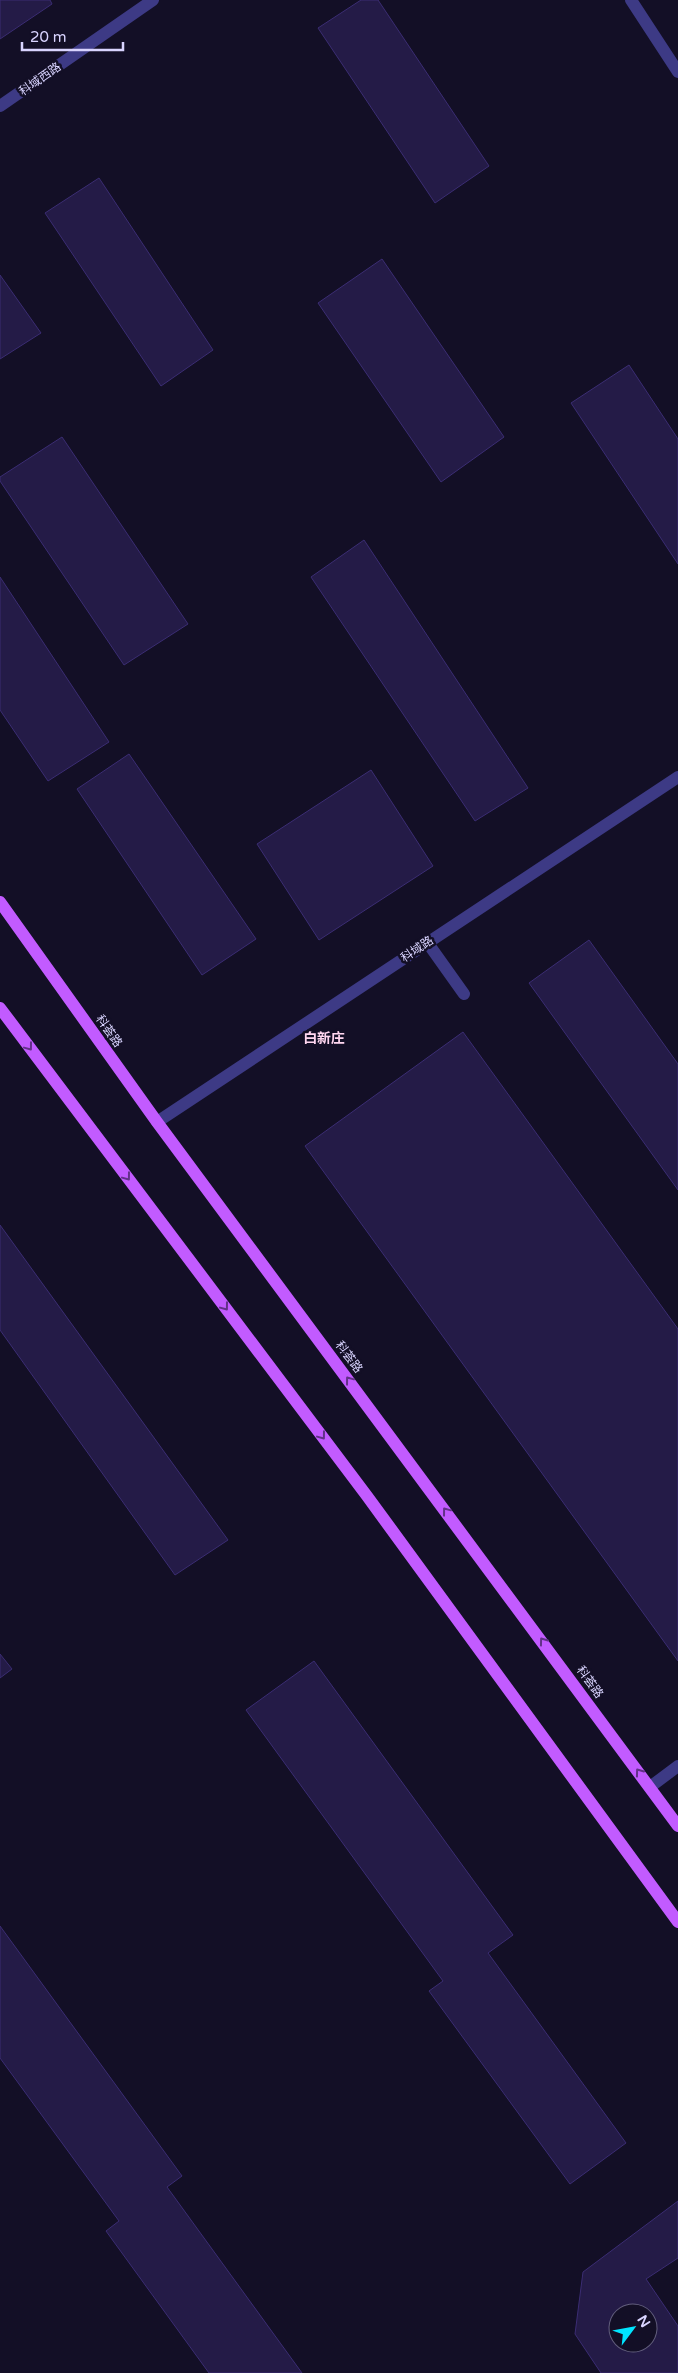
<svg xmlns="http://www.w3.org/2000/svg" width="678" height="2373" font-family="'Varela Round','Noto Sans SC',sans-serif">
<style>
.building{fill:#241b47;stroke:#3b2d73;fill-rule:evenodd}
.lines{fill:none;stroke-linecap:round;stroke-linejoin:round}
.minor{stroke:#3d3a85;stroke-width:12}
.primary{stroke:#c25bff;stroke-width:12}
.oneway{stroke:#623188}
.labels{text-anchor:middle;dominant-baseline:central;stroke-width:5;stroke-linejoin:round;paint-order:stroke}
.street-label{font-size:12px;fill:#d9d4ff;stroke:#130f26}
.neighbourhood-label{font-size:14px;font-weight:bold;fill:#ffd6f0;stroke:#130f26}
</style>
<rect width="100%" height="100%" fill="#130f26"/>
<!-- building -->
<g class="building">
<path d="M 0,0 L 50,0 L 52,4 L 0,39 Z"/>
<path d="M 361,0 L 378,0 L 489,166 L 435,203 L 318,28 Z"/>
<path d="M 99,178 L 213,350 L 161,386 L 45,213 Z"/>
<path d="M 382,259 L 504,437 L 441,482 L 318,303 Z"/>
<path d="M 0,275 L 41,333 L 0,359 Z"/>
<path d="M 629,365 L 678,439 L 678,564 L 571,403 Z"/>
<path d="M 62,437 L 188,624 L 124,665 L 0,481 L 0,477 Z"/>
<path d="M 364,540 L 528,788 L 475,821 L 311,577 Z"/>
<path d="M 0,577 L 109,742 L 48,781 L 0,710 Z"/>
<path d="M 129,754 L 256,939 L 202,975 L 77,789 Z"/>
<path d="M 371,770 L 433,866 L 319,940 L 257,844 Z"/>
<path d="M 589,940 L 678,1064 L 678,1190 L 529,983 Z"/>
<path d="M 463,1032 L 678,1329 L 678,1661 L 305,1146 Z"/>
<path d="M 0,1225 L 228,1540 L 175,1575 L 0,1330 Z"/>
<path d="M 0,1654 L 12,1669 L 0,1678 Z"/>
<path d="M 314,1661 L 513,1935 L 488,1953 L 626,2143 L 570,2184 L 429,1991 L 443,1981 L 246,1710 Z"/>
<path d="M 0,1926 L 182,2176 L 167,2187 L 302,2373 L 209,2373 L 106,2231 L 119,2221 L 0,2058 Z"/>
<path d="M 678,2201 L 678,2258 L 646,2279 L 678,2326 L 678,2373 L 601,2373 L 575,2334 L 583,2272 ZM 618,2313 L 648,2313 L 648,2343 L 618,2343 Z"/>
</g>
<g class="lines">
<!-- minor -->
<g class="minor">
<path d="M 631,0 L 678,72"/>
<path d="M 0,106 L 153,0"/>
<path d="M 427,942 L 464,994"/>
<path d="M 157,1122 L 678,777"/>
<path d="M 650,1787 L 678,1766"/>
</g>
<!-- primary -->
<g class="primary">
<path d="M 0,902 L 157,1122 L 678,1826"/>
<path d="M 0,1008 L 367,1496 L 678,1922"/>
</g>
</g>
<!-- one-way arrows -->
<defs><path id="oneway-chevron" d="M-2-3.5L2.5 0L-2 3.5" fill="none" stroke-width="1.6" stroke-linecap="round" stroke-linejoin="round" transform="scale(1.25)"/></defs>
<g class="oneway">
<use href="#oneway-chevron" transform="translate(29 1047) rotate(53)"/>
<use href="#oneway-chevron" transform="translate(127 1177) rotate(53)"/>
<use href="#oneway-chevron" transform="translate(225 1307) rotate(53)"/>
<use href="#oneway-chevron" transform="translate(349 1380) rotate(-127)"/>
<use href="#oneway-chevron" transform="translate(322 1436) rotate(53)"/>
<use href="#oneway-chevron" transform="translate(446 1511) rotate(-127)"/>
<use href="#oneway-chevron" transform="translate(543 1641) rotate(-126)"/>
<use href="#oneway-chevron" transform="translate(639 1772) rotate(-126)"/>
</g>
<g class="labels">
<!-- street labels -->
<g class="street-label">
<text transform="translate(40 79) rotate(-35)">科域西路</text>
<text transform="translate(417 949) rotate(-34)">科域路</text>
<text transform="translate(109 1031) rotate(55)">科荟路</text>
<text transform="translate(349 1357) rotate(53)">科荟路</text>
<text transform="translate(590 1682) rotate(54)">科荟路</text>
</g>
<!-- neighbourhood labels -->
<g class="neighbourhood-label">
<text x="324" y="1038">白新庄</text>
</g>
</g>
<!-- north arrow -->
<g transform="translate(633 2328) rotate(58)"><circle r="24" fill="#130f26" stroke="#625e7d"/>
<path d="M0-4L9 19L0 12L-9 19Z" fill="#00e5ff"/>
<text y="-8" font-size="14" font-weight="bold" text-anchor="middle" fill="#d9d4ff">N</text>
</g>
<!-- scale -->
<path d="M22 42v8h101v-8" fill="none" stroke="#d9d4ff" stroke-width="2.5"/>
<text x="30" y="42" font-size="15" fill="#d9d4ff" stroke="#130f26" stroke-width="4" paint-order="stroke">20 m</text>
</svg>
